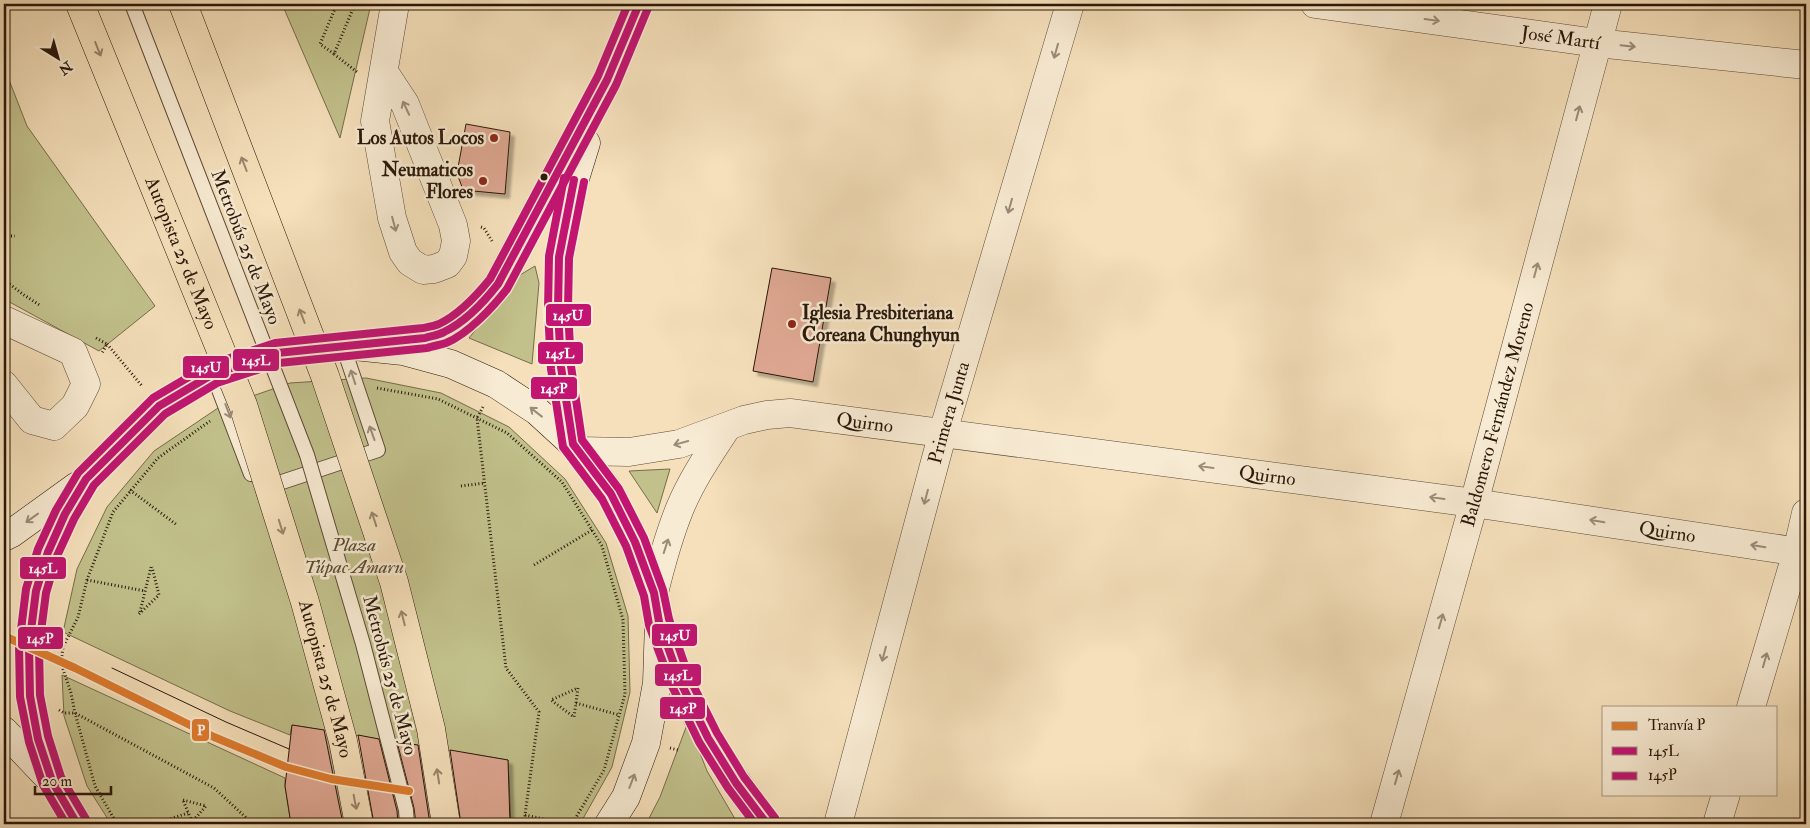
<svg xmlns="http://www.w3.org/2000/svg" width="1810" height="828" font-family="'IM FELL Double Pica',serif">
<style>
.green{fill:#c2c18c;stroke:#766c4a}
.building{fill:#dfa893;stroke:#291709;filter:url(#shadow)}
.lines{fill:none;stroke-linecap:round;stroke-linejoin:round}
.service-casing{stroke:#5c4936;stroke-width:16}
.minor-casing{stroke:#5c4936;stroke-width:29}
.secondary-casing{stroke:#291709;stroke-width:29}
.path{stroke:#291709;stroke-width:3;stroke-dasharray:1 2.5;stroke-linecap:butt}
.service{stroke:#f8ebd3;stroke-width:14}
.minor{stroke:#f8ebd3;stroke-width:28}
.secondary{stroke:#f8ebd3;stroke-width:28}
.tram{stroke:#291709;stroke-width:1}
.service-bridge-casing{stroke:#5c4936;stroke-width:16;stroke-linecap:butt}
.motorway-bridge-casing{stroke:#291709;stroke-width:29;stroke-linecap:butt}
.service-bridge{stroke:#f8ebd3;stroke-width:14}
.motorway-bridge{stroke:#f5e0bb;stroke-width:28}
.bus-1-casing{stroke:#f8ebd3;stroke-width:11}
.bus-2-casing{stroke:#f8ebd3;stroke-width:11}
.bus-3-casing{stroke:#f8ebd3;stroke-width:11}
.bus-1{stroke:#c11571;stroke-width:8}
.bus-2{stroke:#c11571;stroke-width:8}
.bus-3{stroke:#c11571;stroke-width:8}
.tram-1-casing{stroke:#f8ebd3;stroke-width:11}
.tram-1{stroke:#df7c2f;stroke-width:8}
.oneway{stroke:#9b8c78}
.oneway2{stroke:#99866b}
.poi-dot{fill:#8f2418;stroke:#f8ebd3;stroke-width:2}
.bus-dot{fill:#291709;stroke:#f8ebd3;stroke-width:2}
.labels{text-anchor:middle;dominant-baseline:central;stroke-width:5;stroke-linejoin:round;paint-order:stroke}
.street-label{font-size:19px;fill:#291709;stroke:#f8ebd3}
.poi-label{font-size:19px;font-weight:bold;fill:#291709;stroke:#f8ebd3;text-anchor:end}
.park-label{font-size:19px;font-style:italic;fill:#574a30;stroke:#f8ebd3}
.line-badge{stroke:#f8ebd3;stroke-width:2}
.badge-label{font-size:14px;text-anchor:middle;font-weight:bold;fill:#fff}
</style>
<defs>
<filter id="shadow"><feDropShadow dx="4.5" dy="4.5" stdDeviation="1" flood-color="#0004"/></filter>
</defs>
<rect width="100%" height="100%" fill="#f5e0bb"/>
<filter id="stains"><feTurbulence type="fractalNoise" baseFrequency=".004" numOctaves="4"/><feColorMatrix values="0 0 0 0 .2 0 0 0 0 .09 0 0 0 0 .02 0 0 0 .5 -.17"/></filter>
<radialGradient id="worn" r=".72"><stop offset=".6" stop-color="#630" stop-opacity="0"/><stop offset="1" stop-color="#630" stop-opacity=".3"/></radialGradient>
<!-- green -->
<g class="green">
<path d="M 282,4 L 371,4 L 340,138 Z"/>
<path d="M 4,67 L 27,126 L 155,306 L 99,351 L 4,299 Z"/>
<path d="M 535,266 L 539,283 L 532,364 L 469,338 L 520,275 Z"/>
<path d="M 366,378 L 441,393 L 509,427 L 565,479 L 606,543 L 628,616 L 630,692 L 612,767 L 580,824 L 511,824 L 508,760 L 292,725 L 290,735 L 230,711 L 63,632 L 77,569 L 107,507 L 154,451 L 218,408 L 290,383 Z"/>
<path d="M 670,469 L 657,513 L 629,471 Z"/>
<path d="M 62,675 L 285,778 L 285,786 L 291,824 L 111,824 L 87,786 L 64,716 Z"/>
<path d="M 688,722 L 707,771 L 738,824 L 646,824 L 660,797 Z"/>
</g>
<!-- building -->
<g class="building">
<path d="M 466,124 L 510,132 L 505,194 L 463,190 L 457,173 Z"/>
<path d="M 772,268 L 831,278 L 813,382 L 753,371 Z"/>
<path d="M 292,725 L 324,730 L 343,824 L 291,824 L 285,786 Z"/>
<path d="M 358,735 L 379,739 L 397,811 L 398,824 L 374,824 Z"/>
<path d="M 397,742 L 418,745 L 430,824 L 416,824 L 414,808 Z"/>
<path d="M 450,750 L 508,760 L 510,824 L 461,824 Z"/>
</g>
<g class="lines">
<defs>
<g id="service">
<path d="M 213,374 L 251,474"/>
<path d="M 264,488 L 378,450 L 343,346"/>
</g>
<g id="minor">
<path id="s1" d="M 1315,4 L 1597,43 L 1806,65"/>
<path d="M 384,72 L 405,104 L 453,225 L 456,241 L 453,256 L 447,264 L 434,269 L 423,270 L 410,262 L 403,252 L 392,218 L 375,121 L 395,4"/>
<path d="M 4,320 L 73,352 L 86,384 L 75,406 L 54,426 L 32,420 L 4,385"/>
<path id="s2" d="M 579,451 L 629,452 L 679,444 L 744,420 L 767,415 L 790,413 L 1474,503 L 1806,553"/>
<path d="M 654,593 C 661,564 669,535 680,508 C 692,479 710,453 727,427"/>
<path d="M 1751,707 L 1797,552 L 1806,513"/>
<path id="s3" d="M 838,824 L 943,432 L 1070,4"/>
<path id="s4" d="M 1384,824 L 1474,503 L 1608,4"/>
<path d="M 1717,824 L 1726,794"/>
</g>
<g id="secondary">
<path d="M 390,341 C 407,340 428,340 444,332 C 466,322 484,303 498,284 L 607,80 L 639,4"/>
<path d="M 573,444 L 561,367 L 558,309 L 559,257 L 574,182 L 586,143"/>
<path d="M 4,537 L 12,533 L 77,486"/>
<path d="M 664,636 C 677,671 690,706 708,738 C 726,769 746,796 767,824"/>
<path d="M 4,731 L 46,775"/>
<path d="M 77,824 L 52,781 L 38,739 L 30,696 L 29,646 L 36,591 L 48,552 L 65,514 L 86,479 L 159,406 L 213,374 L 277,353 L 354,346 L 403,351 L 451,364 L 496,384 L 537,411 L 573,444 L 611,494 L 635,542 L 654,593 L 659,622 L 657,683 L 646,743 L 626,797 L 609,824"/>
</g>
</defs>
<!-- service casing -->
<use href="#service" class="service-casing"/>
<!-- minor casing -->
<use href="#minor" class="minor-casing"/>
<!-- secondary casing -->
<use href="#secondary" class="secondary-casing"/>
<!-- path -->
<g class="path">
<path d="M 337,4 L 320,44 L 334,54 L 355,4"/>
<path d="M 334,54 L 357,72"/>
<path d="M 481,227 L 484,228 L 492,241"/>
<path d="M 4,236 L 15,236"/>
<path d="M 4,280 L 24,295 L 41,306"/>
<path d="M 96,338 L 107,344 L 102,353"/>
<path d="M 107,344 L 142,386"/>
<path d="M 377,388 L 438,399 L 507,433 L 562,482 L 602,546 L 623,620 L 625,694 L 604,770 L 572,824"/>
<path d="M 483,407 L 477,418 L 506,668 L 539,712 L 525,815 L 525,824"/>
<path d="M 461,486 L 485,483"/>
<path d="M 130,490 L 177,525"/>
<path d="M 534,565 L 592,530"/>
<path d="M 87,580 L 145,591"/>
<path d="M 140,612 L 151,567"/>
<path d="M 139,614 L 159,595 L 152,567"/>
<path d="M 578,688 L 574,717 L 551,700 Z"/>
<path d="M 576,703 L 619,715"/>
<path d="M 59,710 L 64,713 L 75,713 L 214,788 L 253,824"/>
<path d="M 670,748 L 678,750"/>
<path d="M 183,800 L 206,806 L 192,822 Z"/>
<path d="M 525,815 L 565,824"/>
<path d="M 117,824 L 95,786 L 75,713 L 71,693 L 61,663 L 63,647 L 78,617 L 87,580 L 113,512 L 158,458 L 210,421"/>
<path d="M 154,824 L 188,813"/>
</g>
<!-- service -->
<use href="#service" class="service"/>
<!-- minor -->
<use href="#minor" class="minor"/>
<!-- secondary -->
<use href="#secondary" class="secondary"/>
<!-- tram -->
<path class="tram" d="M 112,668 L 226,722 L 289,749"/>
<defs>
<path id="service-bridge" d="M 132,4 L 307,455 L 363,644 L 406,810 L 407,824"/>
<g id="motorway-bridge">
<path id="s5" d="M 80,4 L 243,405 L 305,602 L 343,741 L 359,824"/>
<path d="M 183,4 L 325,376 L 394,582 L 431,729 L 446,824"/>
</g>
</defs>
<!-- service-bridge casing -->
<use href="#service-bridge" class="service-bridge-casing"/>
<!-- motorway-bridge casing -->
<use href="#motorway-bridge" class="motorway-bridge-casing"/>
<!-- service-bridge -->
<use href="#service-bridge" class="service-bridge"/>
<!-- motorway-bridge -->
<use href="#motorway-bridge" class="motorway-bridge"/>
<defs>
<g id="bus-1">
<path d="M 574,180 L 559,257 L 558,309 L 561,367 L 573,444 L 611,494 L 635,542 L 654,593 L 659,622 L 680,681 L 708,738 L 736,783 L 767,824"/>
<path d="M 77,824 L 52,781 L 38,739 L 30,696 L 29,646 L 36,591 L 48,552 L 65,514 L 86,479 L 159,406 L 213,374 L 277,353 L 425,338 C 431,336 439,335 444,332 C 465,322 484,302 498,284 L 607,80 L 639,4"/>
</g>
<g id="bus-2">
<path d="M 564,178 L 549,256 L 548,309 L 551,369 L 563,447 L 602,499 L 626,546 L 644,596 L 649,625 L 671,684 L 699,742 L 728,788 L 755,824"/>
<path d="M 86,819 L 61,777 L 48,736 L 40,695 L 39,647 L 46,593 L 57,556 L 74,519 L 94,485 L 165,414 L 217,383 L 279,363 L 427,348 C 433,346 440,345 446,343 C 468,334 493,307 507,289 L 616,85 L 648,8"/>
</g>
<g id="bus-3">
<path d="M 584,182 L 569,258 L 568,309 L 571,366 L 582,440 L 619,489 L 644,538 L 663,590 L 669,619 L 689,677 L 717,733 L 744,777 L 775,818"/>
<path d="M 66,824 L 43,785 L 29,742 L 20,697 L 19,646 L 26,589 L 38,549 L 56,510 L 78,473 L 153,398 L 209,365 L 275,343 L 423,328 C 428,327 434,326 439,324 C 458,315 477,295 490,279 L 598,76 L 628,4"/>
</g>
</defs>
<!-- bus-1 casing -->
<use href="#bus-1" class="bus-1-casing"/>
<!-- bus-2 casing -->
<use href="#bus-2" class="bus-2-casing"/>
<!-- bus-3 casing -->
<use href="#bus-3" class="bus-3-casing"/>
<!-- bus-1 -->
<use href="#bus-1" class="bus-1"/>
<!-- bus-2 -->
<use href="#bus-2" class="bus-2"/>
<!-- bus-3 -->
<use href="#bus-3" class="bus-3"/>
<defs>
<path id="tram-1" d="M 4,636 L 75,668 L 214,737 L 286,767 L 331,779 L 409,791"/>
</defs>
<!-- tram-1 casing -->
<use href="#tram-1" class="tram-1-casing"/>
<!-- tram-1 -->
<use href="#tram-1" class="tram-1"/>
</g>
<!-- one-way arrows -->
<defs><path id="oneway-shaft" d="M-6 0H5M1.5-3L5.5 0L1.5 3" fill="none" stroke-width="1.6" stroke-linecap="round" stroke-linejoin="round" transform="scale(1.25)"/></defs>
<g class="oneway">
<use href="#oneway-shaft" transform="translate(1432 20) rotate(8)"/>
<use href="#oneway-shaft" transform="translate(1628 46) rotate(6)"/>
<use href="#oneway-shaft" transform="translate(1056 51) rotate(106)"/>
<use href="#oneway-shaft" transform="translate(406 108) rotate(-115)"/>
<use href="#oneway-shaft" transform="translate(1578 113) rotate(-75)"/>
<use href="#oneway-shaft" transform="translate(1010 206) rotate(106)"/>
<use href="#oneway-shaft" transform="translate(394 224) rotate(75)"/>
<use href="#oneway-shaft" transform="translate(1536 270) rotate(-75)"/>
<use href="#oneway-shaft" transform="translate(353 377) rotate(-108)"/>
<use href="#oneway-shaft" transform="translate(228 411) rotate(69)"/>
<use href="#oneway-shaft" transform="translate(536 412) rotate(-142)"/>
<use href="#oneway-shaft" transform="translate(372 433) rotate(-110)"/>
<use href="#oneway-shaft" transform="translate(681 443) rotate(165)"/>
<use href="#oneway-shaft" transform="translate(1206 467) rotate(-172)"/>
<use href="#oneway-shaft" transform="translate(926 497) rotate(105)"/>
<use href="#oneway-shaft" transform="translate(1437 498) rotate(-172)"/>
<use href="#oneway-shaft" transform="translate(32 518) rotate(144)"/>
<use href="#oneway-shaft" transform="translate(1597 521) rotate(-171)"/>
<use href="#oneway-shaft" transform="translate(666 546) rotate(-72)"/>
<use href="#oneway-shaft" transform="translate(1758 546) rotate(-171)"/>
<use href="#oneway-shaft" transform="translate(1441 621) rotate(-74)"/>
<use href="#oneway-shaft" transform="translate(884 654) rotate(105)"/>
<use href="#oneway-shaft" transform="translate(1765 660) rotate(-74)"/>
<use href="#oneway-shaft" transform="translate(1397 777) rotate(-74)"/>
<use href="#oneway-shaft" transform="translate(632 781) rotate(-69)"/>
</g>
<g class="oneway2">
<use href="#oneway-shaft" transform="translate(98 49) rotate(68)"/>
<use href="#oneway-shaft" transform="translate(244 164) rotate(-111)"/>
<use href="#oneway-shaft" transform="translate(302 316) rotate(-111)"/>
<use href="#oneway-shaft" transform="translate(374 519) rotate(-108)"/>
<use href="#oneway-shaft" transform="translate(281 527) rotate(73)"/>
<use href="#oneway-shaft" transform="translate(403 618) rotate(-104)"/>
<use href="#oneway-shaft" transform="translate(438 776) rotate(-99)"/>
<use href="#oneway-shaft" transform="translate(355 802) rotate(79)"/>
</g>
<!-- markers -->
<g class="poi-dot">
<circle cx="494" cy="138" r="5"/>
<circle cx="483" cy="181" r="5"/>
<circle cx="792" cy="324" r="5"/>
</g>
<circle class="bus-dot" cx="544" cy="177" r="4.5"/>
<g class="labels">
<!-- street labels -->
<g class="street-label">
<text stroke="none"><textPath href="#s1" startOffset="248">José Martí</textPath></text>
<text transform="translate(246 247) rotate(69)">Metrobús 25 de Mayo</text>
<text stroke="none"><textPath href="#s5" startOffset="269">Autopista 25 de Mayo</textPath></text>
<text stroke="none"><textPath href="#s3" startOffset="426">Primera Junta</textPath></text>
<text stroke="none"><textPath href="#s4" startOffset="425">Baldomero Fernández Moreno</textPath></text>
<text stroke="none"><textPath href="#s2" startOffset="292">Quirno</textPath></text>
<text stroke="none"><textPath href="#s2" startOffset="698">Quirno</textPath></text>
<text stroke="none"><textPath href="#s2" startOffset="1102">Quirno</textPath></text>
<text transform="translate(390 675) rotate(75)">Metrobús 25 de Mayo</text>
<text stroke="none"><textPath href="#s5" startOffset="719">Autopista 25 de Mayo</textPath></text>
</g>
<!-- poi labels -->
<g class="poi-label">
<text x="484" y="138">Los Autos Locos</text>
<text x="473" y="170">Neumaticos<tspan x="473" dy="22">Flores</tspan></text>
<text x="802" y="313" text-anchor="start">Iglesia Presbiteriana<tspan x="802" dy="22">Coreana Chunghyun</tspan></text>
</g>
<!-- park labels -->
<g class="park-label">
<text x="354" y="545">Plaza<tspan x="354" dy="22">Túpac Amaru</tspan></text>
</g>
</g>
<g class="line-badge">
<rect x="545" y="303" width="47" height="24" rx="5" fill="#c11571"/>
<rect x="537" y="341" width="47" height="24" rx="5" fill="#c11571"/>
<rect x="232" y="348" width="48" height="24" rx="5" fill="#c11571"/>
<rect x="182" y="355" width="48" height="24" rx="5" fill="#c11571"/>
<rect x="530" y="376" width="48" height="24" rx="5" fill="#c11571"/>
<rect x="19" y="556" width="48" height="24" rx="5" fill="#c11571"/>
<rect x="651" y="623" width="47" height="24" rx="5" fill="#c11571"/>
<rect x="17" y="626" width="47" height="24" rx="5" fill="#c11571"/>
<rect x="654" y="663" width="48" height="24" rx="5" fill="#c11571"/>
<rect x="659" y="696" width="47" height="24" rx="5" fill="#c11571"/>
<rect x="191" y="718" width="19" height="24" rx="5" fill="#df7c2f"/>
</g>
<g class="badge-label">
<text x="568" y="320">145U</text>
<text x="560" y="358">145L</text>
<text x="256" y="365">145L</text>
<text x="206" y="372">145U</text>
<text x="554" y="393">145P</text>
<text x="43" y="573">145L</text>
<text x="675" y="640">145U</text>
<text x="40" y="643">145P</text>
<text x="678" y="680">145L</text>
<text x="683" y="713">145P</text>
<text x="201" y="735">P</text>
</g>
<!-- margin -->
<rect width="1810" height="828" fill="none" stroke="#f5e0bb" stroke-width="20"/>
<rect x="5" y="5" width="1800" height="818" fill="none" stroke="#291709" stroke-width="2.5"/>
<rect x="10" y="10" width="1790" height="808" fill="none" stroke="#291709"/>
<!-- legend -->
<rect x="1602" y="706" width="175" height="90" fill="#f8ebd3" stroke="#a59682"/>
<rect x="1612" y="722" width="25" height="8" fill="#df7c2f" stroke="#a59682"/>
<text x="1648" y="730" font-size="15" fill="#291709">Tranvía P</text>
<rect x="1612" y="747" width="25" height="8" fill="#c11571" stroke="#a59682"/>
<text x="1648" y="756" font-size="15" fill="#291709">145L</text>
<rect x="1612" y="772" width="25" height="8" fill="#c11571" stroke="#a59682"/>
<text x="1648" y="780" font-size="15" fill="#291709">145P</text>
<!-- north arrow -->
<g transform="translate(58 58) rotate(143)" stroke="#f8ebd3" stroke-width="4" paint-order="stroke">
<path d="M0-4L9 19L0 12L-9 19Z" fill="#291709"/>
<text y="-8" font-size="14" font-weight="bold" text-anchor="middle" fill="#291709">N</text>
</g>
<!-- scale -->
<path d="M35 786v8h76v-8" fill="none" stroke="#291709" stroke-width="2.5"/>
<text x="42" y="786" font-size="15" fill="#291709" stroke="#f8ebd3" stroke-width="4" paint-order="stroke">20 m</text>
<rect width="100%" height="100%" filter="url(#stains)"/>
<rect width="100%" height="100%" fill="url(#worn)"/>
</svg>
